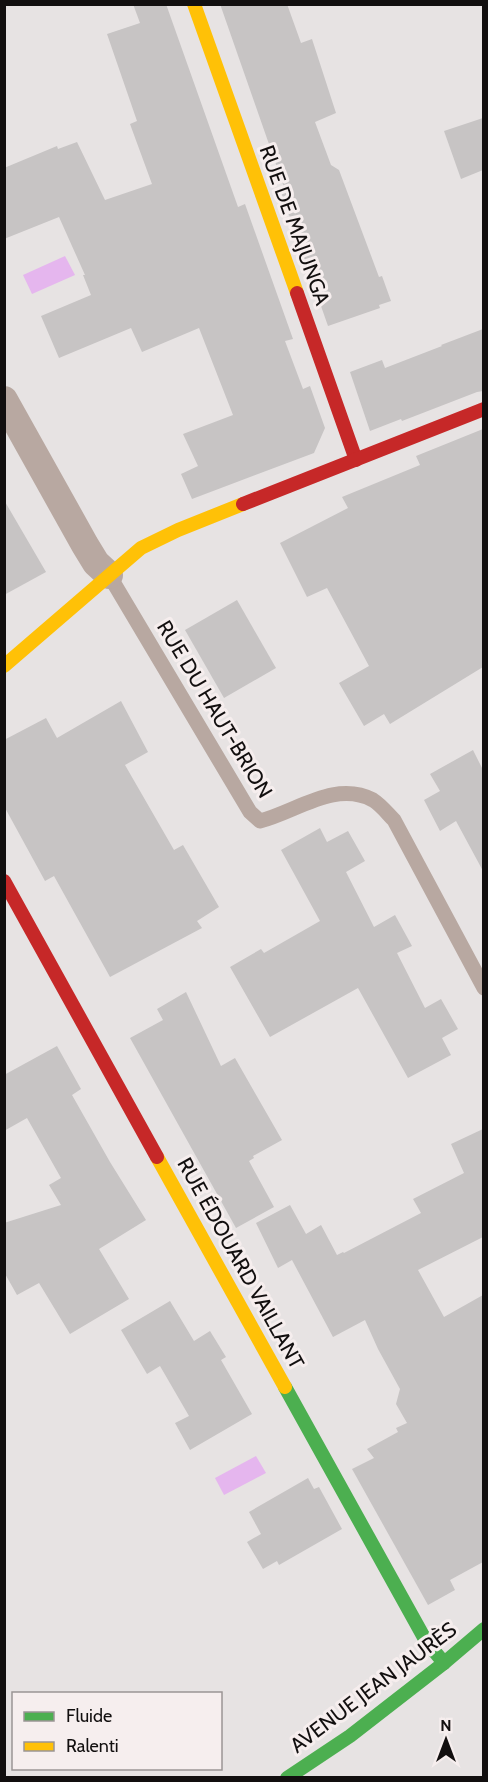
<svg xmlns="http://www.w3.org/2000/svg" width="488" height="1782" font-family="Cabin,sans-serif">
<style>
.water{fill:#e5b6ee}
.building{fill:#c7c4c4}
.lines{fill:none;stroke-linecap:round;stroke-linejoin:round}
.lane{stroke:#b8a8a1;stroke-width:15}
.street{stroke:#b8a8a1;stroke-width:28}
.fast{stroke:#4caf50;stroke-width:14}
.slow{stroke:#ffc107;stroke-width:14}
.jam{stroke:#c62828;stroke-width:14}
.labels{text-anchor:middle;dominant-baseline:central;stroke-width:6;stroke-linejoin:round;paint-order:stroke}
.street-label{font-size:21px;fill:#120f0f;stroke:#f6eeee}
</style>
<rect width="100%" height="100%" fill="#e7e3e3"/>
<!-- water -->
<g class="water">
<path d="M 65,256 L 75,275 L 32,294 L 23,275 Z"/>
<path d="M 256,1456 L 266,1473 L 224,1495 L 215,1478 Z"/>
</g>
<!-- building -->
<g class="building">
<path d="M 133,4 L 166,4 L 238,207 L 245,204 L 293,339 L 285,341 L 303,389 L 310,386 L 325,428 L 314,453 L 192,499 L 181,474 L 198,466 L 183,434 L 233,415 L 199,328 L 142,352 L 131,328 L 59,358 L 41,316 L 91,295 L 83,275 L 85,275 L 59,217 L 4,239 L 4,168 L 57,146 L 58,149 L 77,142 L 105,200 L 152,184 L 130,124 L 137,121 L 107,34 L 140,23 Z"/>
<path d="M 220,4 L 287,4 L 301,43 L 312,39 L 336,113 L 315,122 L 331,165 L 339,170 L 379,277 L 382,276 L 391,301 L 379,305 L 380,308 L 328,326 L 281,192 L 285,190 Z"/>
<path d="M 483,118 L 483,170 L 461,179 L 444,131 Z"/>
<path d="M 483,329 L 483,391 L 477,392 L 402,421 L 401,419 L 370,431 L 350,372 L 382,360 L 385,368 L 442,346 L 441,345 Z"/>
<path d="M 483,429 L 483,667 L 390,724 L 384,714 L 364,726 L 339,683 L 369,666 L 327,588 L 307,597 L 280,543 L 348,508 L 342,497 L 420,465 L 416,456 Z"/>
<path d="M 4,500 L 46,572 L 4,595 Z"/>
<path d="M 237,600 L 276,668 L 224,698 L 185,630 Z"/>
<path d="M 121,701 L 148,752 L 125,765 L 174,850 L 183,845 L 219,907 L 197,921 L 202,928 L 110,977 L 54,876 L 45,881 L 4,806 L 4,740 L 46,718 L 57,738 Z"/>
<path d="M 473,750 L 483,770 L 483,871 L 456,821 L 440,831 L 424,800 L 440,791 L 430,774 Z"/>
<path d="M 320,828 L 327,842 L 348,831 L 365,861 L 346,872 L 374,927 L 395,915 L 412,946 L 397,953 L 425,1008 L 441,999 L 458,1029 L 442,1038 L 451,1055 L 408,1078 L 358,988 L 270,1037 L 230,967 L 261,949 L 264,953 L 320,921 L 281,850 Z"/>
<path d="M 186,992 L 221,1066 L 235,1058 L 282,1140 L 253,1156 L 254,1158 L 249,1161 L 274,1207 L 236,1228 L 130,1038 L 163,1020 L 157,1009 Z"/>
<path d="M 57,1046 L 81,1089 L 72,1095 L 110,1162 L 146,1220 L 99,1249 L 129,1299 L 70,1334 L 39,1283 L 17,1295 L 4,1272 L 4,1223 L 61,1205 L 49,1185 L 61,1178 L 27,1118 L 4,1131 L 4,1075 Z"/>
<path d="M 483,1129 L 483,1237 L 418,1270 L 444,1317 L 483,1295 L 483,1562 L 450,1580 L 455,1590 L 428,1605 L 352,1469 L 374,1458 L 367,1449 L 398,1432 L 396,1428 L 407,1423 L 396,1404 L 400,1389 L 378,1349 L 365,1320 L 333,1337 L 292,1260 L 278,1268 L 256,1223 L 290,1205 L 306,1234 L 321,1225 L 337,1255 L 343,1252 L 344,1253 L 421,1213 L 413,1199 L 464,1173 L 451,1144 Z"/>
<path d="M 170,1301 L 194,1341 L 210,1331 L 226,1357 L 221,1360 L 252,1414 L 190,1450 L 175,1423 L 189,1416 L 160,1366 L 147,1374 L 121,1330 Z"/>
<path d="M 308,1478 L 314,1489 L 319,1487 L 342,1529 L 279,1565 L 277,1561 L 263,1569 L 247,1542 L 261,1534 L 249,1512 Z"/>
</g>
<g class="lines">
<!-- lane -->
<path class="lane" d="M 109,575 L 250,812 L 260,821 C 296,812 335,780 373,800 C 381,805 388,814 394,820 L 484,988"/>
<!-- street -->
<path class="street" d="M 4,400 L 85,545 L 96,563 L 109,575"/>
<!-- fast -->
<g class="fast">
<path d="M 285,1387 L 426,1641 L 444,1663"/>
<path d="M 287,1778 L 350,1736 L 444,1663 L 484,1629"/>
</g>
<!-- slow -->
<g class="slow">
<path d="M 194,4 L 297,293"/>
<path d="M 4,666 L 141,548 L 178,530 L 243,504"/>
<path d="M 157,1157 L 285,1387"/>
</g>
<!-- jam -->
<g class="jam">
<path d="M 297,293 L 356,460"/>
<path d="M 243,504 L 484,409"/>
<path d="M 4,881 L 157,1157"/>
</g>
</g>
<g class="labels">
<!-- street labels -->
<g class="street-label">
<text transform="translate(295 225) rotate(70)">RUE DE MAJUNGA</text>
<text transform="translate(215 709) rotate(59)">RUE DU HAUT-BRION</text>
<text transform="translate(241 1263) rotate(61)">RUE ÉDOUARD VAILLANT</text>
<text transform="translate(373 1687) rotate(-37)">AVENUE JEAN JAURÈS</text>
</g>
</g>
<!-- border -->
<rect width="488" height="1782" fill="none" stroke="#120f0f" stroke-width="12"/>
<!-- legend -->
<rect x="12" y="1692" width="210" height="78" fill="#f6eeee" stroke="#9b9595" stroke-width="1.5"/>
<rect x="24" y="1712" width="30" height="9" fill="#4caf50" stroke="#9b9595" stroke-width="1.5"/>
<text x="66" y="1722" font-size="18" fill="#120f0f">Fluide</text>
<rect x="24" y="1742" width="30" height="9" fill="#ffc107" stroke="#9b9595" stroke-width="1.5"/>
<text x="66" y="1752" font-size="18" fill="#120f0f">Ralenti</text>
<!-- north arrow -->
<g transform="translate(446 1740)" stroke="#f6eeee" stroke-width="4.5" paint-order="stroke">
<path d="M0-4.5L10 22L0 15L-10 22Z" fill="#120f0f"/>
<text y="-9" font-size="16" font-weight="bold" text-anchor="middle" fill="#120f0f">N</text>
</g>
</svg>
